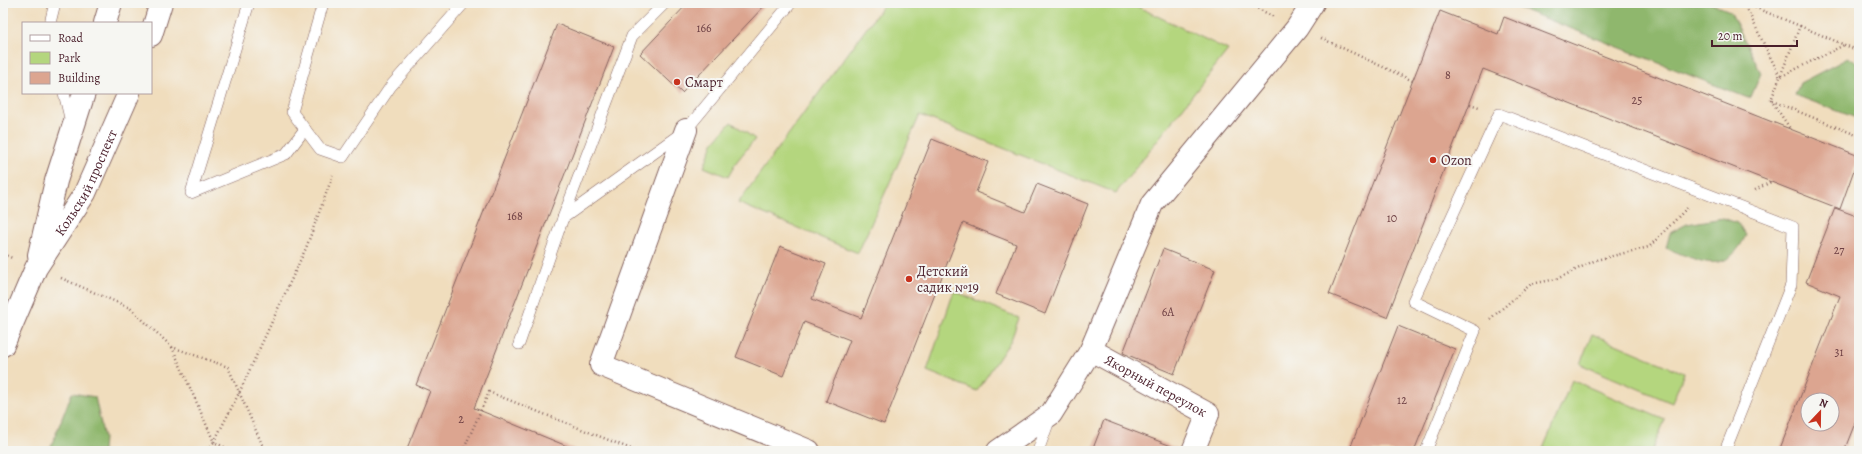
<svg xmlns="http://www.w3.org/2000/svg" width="1862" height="454" font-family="Alegreya,serif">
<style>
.green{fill:#b4d67e;stroke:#7f7a54}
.forest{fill:#8fb76d;stroke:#6c6b4c}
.building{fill:#dca590;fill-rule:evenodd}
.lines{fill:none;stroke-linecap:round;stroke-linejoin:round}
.lane-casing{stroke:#84625e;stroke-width:12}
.street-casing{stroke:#84625e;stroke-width:24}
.primary-casing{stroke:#84625e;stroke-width:24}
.path{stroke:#84625e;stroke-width:2.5;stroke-dasharray:1 3;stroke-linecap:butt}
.lane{stroke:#fff;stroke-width:11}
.street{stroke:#fff;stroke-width:22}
.primary{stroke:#fff;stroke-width:22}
.poi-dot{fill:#c8321e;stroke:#f6f6f2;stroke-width:1.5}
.labels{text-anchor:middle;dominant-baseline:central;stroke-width:4;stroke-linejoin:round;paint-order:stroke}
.number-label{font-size:12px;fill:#6e4044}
.poi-label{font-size:14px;fill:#4a1f2b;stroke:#f6f6f2;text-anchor:start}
.street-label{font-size:14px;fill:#4a1f2b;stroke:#f6f6f2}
</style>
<rect width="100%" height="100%" fill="#f6f6f2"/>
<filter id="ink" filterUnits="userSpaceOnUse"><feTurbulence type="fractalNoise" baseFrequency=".025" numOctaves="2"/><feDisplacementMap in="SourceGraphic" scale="8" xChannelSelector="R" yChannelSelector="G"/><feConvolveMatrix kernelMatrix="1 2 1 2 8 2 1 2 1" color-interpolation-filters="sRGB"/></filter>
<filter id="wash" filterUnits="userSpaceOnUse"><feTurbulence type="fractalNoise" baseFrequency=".012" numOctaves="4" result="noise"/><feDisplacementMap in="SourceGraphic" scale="16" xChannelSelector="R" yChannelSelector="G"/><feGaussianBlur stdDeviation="0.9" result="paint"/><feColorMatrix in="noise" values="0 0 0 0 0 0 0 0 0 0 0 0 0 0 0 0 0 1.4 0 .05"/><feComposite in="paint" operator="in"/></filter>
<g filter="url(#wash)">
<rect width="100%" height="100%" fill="#f0ddbd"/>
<!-- green -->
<g class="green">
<path d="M 885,3 L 1130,3 L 1228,50 L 1116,193 L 920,115 L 858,253 L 738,203 Z"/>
<path d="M 731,122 L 755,139 L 737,161 L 728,177 L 704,167 L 713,143 Z"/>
<path d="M 954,291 L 1019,318 L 1011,340 L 977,391 L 927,371 Z"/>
<path d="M 1592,334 L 1684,373 L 1672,403 L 1580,364 Z"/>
<path d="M 1572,380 L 1665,420 L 1652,451 L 1542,451 Z"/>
</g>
<!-- forest -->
<g class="forest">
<path d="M 1506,3 L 1710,3 L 1730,11 L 1761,73 L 1751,97 L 1748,98 Z"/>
<path d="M 1848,58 L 1859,63 L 1859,119 L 1795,95 L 1800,83 Z"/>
<path d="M 1723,218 L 1737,223 L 1746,235 C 1726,278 1700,261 1666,248 L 1670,233 L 1687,224 Z"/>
<path d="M 72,393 L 95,397 L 104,438 L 103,451 L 49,451 Z"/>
</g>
<g id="blocks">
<!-- building -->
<g class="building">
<path d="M 688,3 L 767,3 L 682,93 L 640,54 Z"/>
<path d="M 1440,11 L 1498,34 L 1504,17 L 1859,156 L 1840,209 L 1483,69 L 1387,317 L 1329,294 Z"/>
<path d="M 557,24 L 614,47 L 474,408 L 579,451 L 406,451 L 430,391 L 416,385 Z"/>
<path d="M 932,139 L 988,162 L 976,192 L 1025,212 L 1037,184 L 1088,204 L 1045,314 L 996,294 L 1016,244 L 963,223 L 884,424 L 826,401 L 850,340 L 804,322 L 783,376 L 736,357 L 780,246 L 826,264 L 812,299 L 861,318 Z"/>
<path d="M 1835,208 L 1859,217 L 1859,413 L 1844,451 L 1779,451 L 1840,296 L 1806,282 ZM 1808,400 L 1832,400 L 1832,424 L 1808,424 Z"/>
<path d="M 1163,249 L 1215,270 L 1174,374 L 1123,353 Z"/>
<path d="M 1398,326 L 1455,349 L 1414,451 L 1349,451 Z"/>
<path d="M 1104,420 L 1179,449 L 1178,451 L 1092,451 Z"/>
</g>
</g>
</g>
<g filter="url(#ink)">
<use href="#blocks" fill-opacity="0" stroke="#84625e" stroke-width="1"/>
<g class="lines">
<defs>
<g id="lane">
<path d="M 249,3 L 191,193 L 286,154 L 305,129"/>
<path d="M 323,3 L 292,112 L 320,149 L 343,157 L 391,86 L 464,3"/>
<path d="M 50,23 L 55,3"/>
<path d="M 64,93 L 71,122"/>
<path d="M 563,218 L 632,36 L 665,3"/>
<path d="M 519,344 L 563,218 L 686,130 L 791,3"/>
<path d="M 1038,451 L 1050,418"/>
<path d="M 1426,451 L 1475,331 L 1413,301 L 1499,114 L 1793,227 L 1791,285 L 1725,451"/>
</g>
<g id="street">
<path d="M 686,130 L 601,365 L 809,451"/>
<path id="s1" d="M 1091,350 L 1208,414 L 1193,451"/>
<path d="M 998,451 L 1051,414 L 1091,350 L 1152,204 L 1297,28 L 1313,3"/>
</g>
<g id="primary">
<path d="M 105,23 L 111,3"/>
<path d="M 151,35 L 161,3"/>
<path d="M 39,255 L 56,181 L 84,93"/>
<path id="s2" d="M 3,345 L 36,268 L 85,193 L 129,93"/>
</g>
</defs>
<!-- lane casing -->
<use href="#lane" class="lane-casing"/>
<!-- street casing -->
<use href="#street" class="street-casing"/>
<!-- primary casing -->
<use href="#primary" class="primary-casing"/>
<!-- path -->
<g class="path">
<path d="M 1247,3 L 1274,17"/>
<path d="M 1744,3 L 1800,26 L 1771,100 L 1791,130"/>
<path d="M 1744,3 L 1780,77 L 1844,45"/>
<path d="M 1800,26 L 1859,51"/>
<path d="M 1321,38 L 1413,81"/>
<path d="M 1772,101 L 1859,136"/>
<path d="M 1470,104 L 1479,107"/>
<path d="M 1755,190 L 1771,182"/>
<path d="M 3,254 L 12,258"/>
<path d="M 61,278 L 130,308 L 172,347 L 228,367 L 265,451"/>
<path d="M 1490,319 L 1531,284 L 1557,279 L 1596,260 L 1649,247 L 1687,208"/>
<path d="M 172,347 L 214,442 L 239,393 L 306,248 L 333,175"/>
<path d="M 204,451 L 214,442 L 232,451"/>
<path d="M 463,451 L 489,392 L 636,451"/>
</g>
<!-- lane -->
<use href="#lane" class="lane"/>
<!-- street -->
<use href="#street" class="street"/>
<!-- primary -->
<use href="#primary" class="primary"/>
</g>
</g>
<!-- markers -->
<g class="poi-dot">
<circle cx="677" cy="82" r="4"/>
<circle cx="1433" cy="160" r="4"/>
<circle cx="909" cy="279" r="4"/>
</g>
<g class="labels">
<!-- number labels -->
<g class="number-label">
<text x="704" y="28">166</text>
<text x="1448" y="75">8</text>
<text x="1637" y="100">25</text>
<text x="515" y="216">168</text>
<text x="1392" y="218">10</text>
<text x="1839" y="250">27</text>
<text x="1168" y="312">6А</text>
<text x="1839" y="352">31</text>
<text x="1402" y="400">12</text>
<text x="461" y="419">2</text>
</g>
<!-- poi labels -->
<g class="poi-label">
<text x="685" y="82">Смарт</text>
<text x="1441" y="160">Ozon</text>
<text x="917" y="271">Детский<tspan x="917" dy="16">садик №19</tspan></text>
</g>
<!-- street labels -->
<g class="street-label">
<text stroke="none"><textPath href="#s2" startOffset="183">Кольский проспект</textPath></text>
<text stroke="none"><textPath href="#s1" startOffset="74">Якорный переулок</textPath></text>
</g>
</g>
<!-- margin -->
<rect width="1862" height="454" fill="none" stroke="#f6f6f2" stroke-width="16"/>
<!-- legend -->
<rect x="22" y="22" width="130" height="72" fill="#f6f6f2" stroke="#b1a0a2"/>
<rect x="30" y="35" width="20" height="6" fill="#ffffff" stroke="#b1a0a2"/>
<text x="58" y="42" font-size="12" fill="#4a1f2b">Road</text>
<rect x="30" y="52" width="20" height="12" fill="#b4d67e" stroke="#b1a0a2"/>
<text x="58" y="62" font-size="12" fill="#4a1f2b">Park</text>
<rect x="30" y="72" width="20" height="12" fill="#dca590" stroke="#b1a0a2"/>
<text x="58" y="82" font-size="12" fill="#4a1f2b">Building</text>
<!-- north arrow -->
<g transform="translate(1820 412) rotate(22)"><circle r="19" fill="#f6f6f2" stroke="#b1a0a2"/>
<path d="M0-3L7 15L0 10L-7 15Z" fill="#c8321e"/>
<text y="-6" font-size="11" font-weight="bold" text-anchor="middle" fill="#4a1f2b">N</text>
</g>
<!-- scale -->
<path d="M1712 40v6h85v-6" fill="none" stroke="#4a1f2b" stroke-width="2"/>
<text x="1718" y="40" font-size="12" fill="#4a1f2b" stroke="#f6f6f2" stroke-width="3" paint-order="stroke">20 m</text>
</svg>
